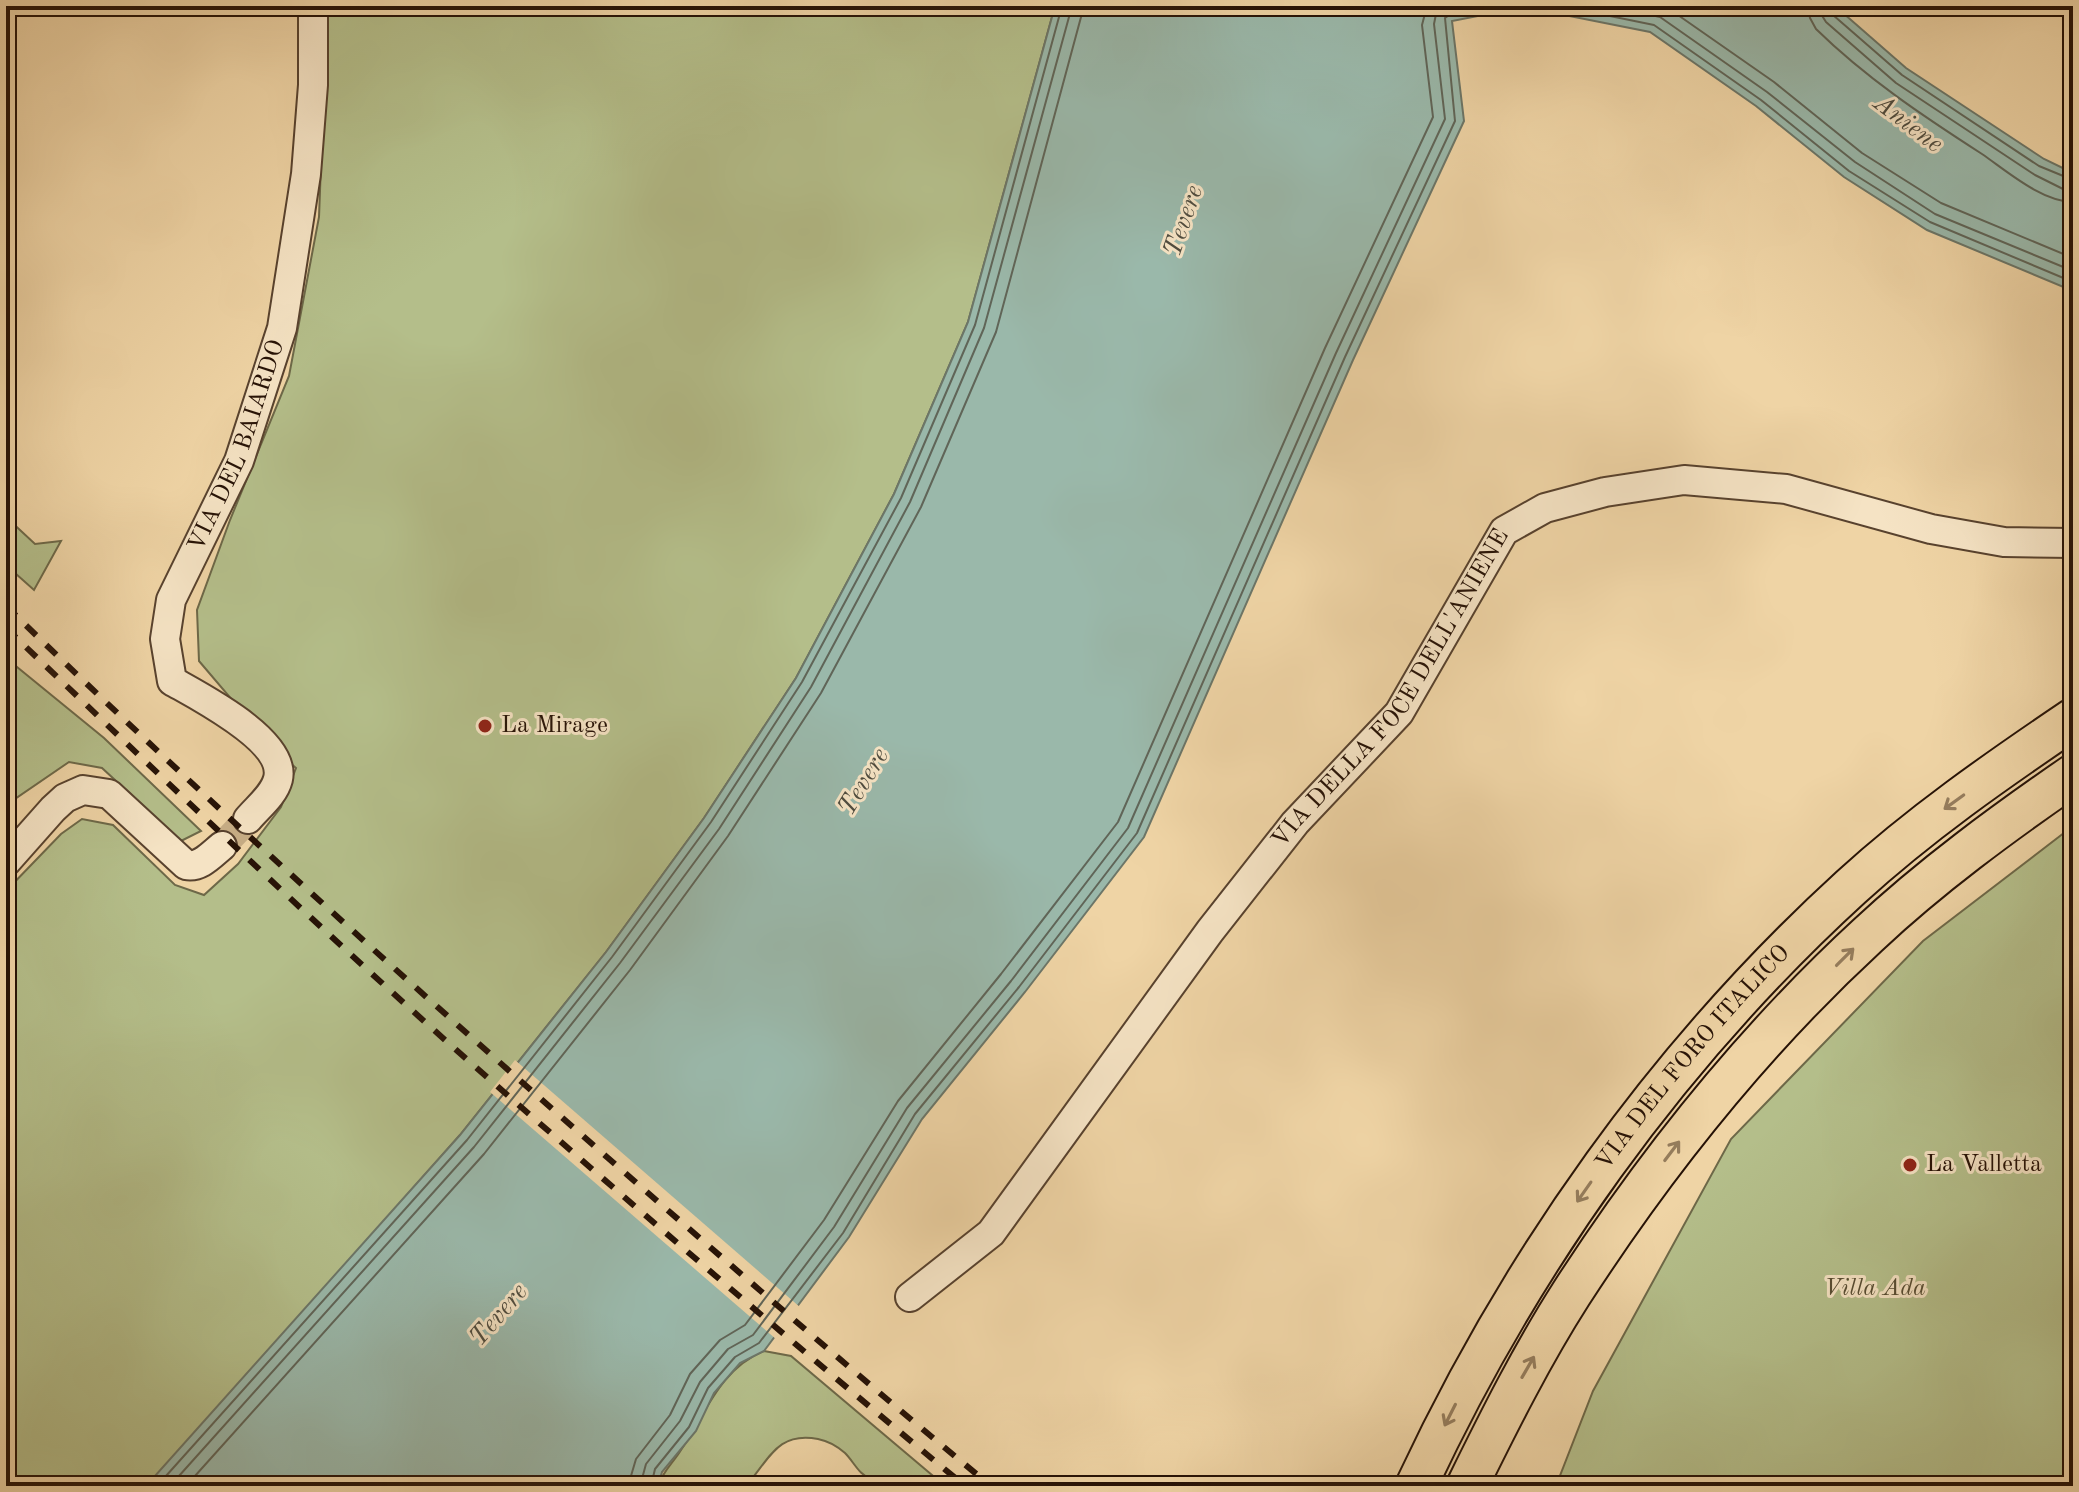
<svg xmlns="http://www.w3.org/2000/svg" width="2079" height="1492" font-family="'Old Standard TT',serif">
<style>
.green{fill:#b4be8a;stroke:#6d6848;stroke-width:2}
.water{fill:#9ab8aa;stroke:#6c7668;stroke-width:2}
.pier{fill:#efd4a5}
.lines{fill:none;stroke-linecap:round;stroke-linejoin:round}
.shore{stroke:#606558;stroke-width:2}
.minor-tunnel{stroke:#c7ad85;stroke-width:28;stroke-dasharray:28 14;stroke-linecap:butt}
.minor-casing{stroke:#58422e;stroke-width:32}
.highway-casing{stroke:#261206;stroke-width:44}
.minor{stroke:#f5e3c4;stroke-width:28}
.highway{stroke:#efd4a5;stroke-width:40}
.rail{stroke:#261206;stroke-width:6;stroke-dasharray:14 14;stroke-linecap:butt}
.oneway{stroke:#957d5d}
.poi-dot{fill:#8f2418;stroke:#f5e3c4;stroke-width:3}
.labels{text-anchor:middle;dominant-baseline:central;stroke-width:6;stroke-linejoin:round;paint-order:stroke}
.street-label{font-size:24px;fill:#261206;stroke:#f5e3c4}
.poi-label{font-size:24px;fill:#261206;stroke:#f5e3c4;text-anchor:start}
.park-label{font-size:24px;font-style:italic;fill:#584e34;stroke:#f5e3c4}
.water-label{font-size:26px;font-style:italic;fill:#4f4c3f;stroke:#f5e3c4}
</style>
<rect width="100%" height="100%" fill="#efd4a5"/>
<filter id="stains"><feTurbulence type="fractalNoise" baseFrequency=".0025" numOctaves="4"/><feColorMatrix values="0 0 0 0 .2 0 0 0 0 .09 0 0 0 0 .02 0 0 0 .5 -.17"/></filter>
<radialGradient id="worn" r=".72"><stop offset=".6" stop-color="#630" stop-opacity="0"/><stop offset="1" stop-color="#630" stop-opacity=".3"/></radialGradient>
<!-- green -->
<g class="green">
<path d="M 327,6 L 1055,6 L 968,322 L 894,494 L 796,678 L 704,818 L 606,952 L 460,1135 L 150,1486 L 6,1486 L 6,891 L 61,834 L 82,819 L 113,825 L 175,885 L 204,895 L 238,864 L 281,807 L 296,768 L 273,748 L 199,661 L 197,610 L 230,520 L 289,376 L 319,217 Z"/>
<path d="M 6,517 L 35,544 L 61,541 L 34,590 L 6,565 Z"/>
<path d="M 6,658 L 104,738 L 201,831 L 181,841 L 102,768 L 69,762 L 6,805 Z"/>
<path d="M 2073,826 L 2073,1486 L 1556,1486 L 1593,1391 L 1731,1139 L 1923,941 Z"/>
<path d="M 764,1351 L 791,1356 L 945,1486 C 920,1486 894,1489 871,1479 C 859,1475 854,1462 845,1453 C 837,1446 828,1441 818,1439 C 777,1431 769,1460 746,1486 L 658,1486 C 663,1471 673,1463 681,1450 C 706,1413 720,1369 764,1351 Z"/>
</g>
<!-- water -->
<path class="water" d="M 1055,6 L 1835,6 L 1906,68 L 2044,159 L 2073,173 L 2073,291 L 1927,230 L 1844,177 L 1756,106 L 1650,32 L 1524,7 L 1452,21 L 1464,121 L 1353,360 L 1144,837 L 1025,992 L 922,1119 L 849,1237 L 764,1351 L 740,1363 L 714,1393 L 696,1431 L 662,1472 L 658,1486 L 146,1486 L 460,1135 L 606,952 L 704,818 L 796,678 L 894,494 L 968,322 Z"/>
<!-- pier -->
<path class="pier" d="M 515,1060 L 801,1308 L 777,1340 L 490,1092 Z"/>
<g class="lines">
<!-- shore -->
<g class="shore">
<path d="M 1561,6 L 1654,25 L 1761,100 L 1849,171 L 1930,222 L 2073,282"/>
<path d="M 1612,6 L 1660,17 L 1767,92 L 1855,162 L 1935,214 L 2073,271"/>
<path d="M 1665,6 L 1774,82 L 1862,153 L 1941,203 L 2073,258"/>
<path d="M 1808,6 L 1810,18 L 1816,29 C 1866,78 1923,116 1982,154 C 2008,172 2041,201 2073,202"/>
<path d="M 1820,6 L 1821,14 L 1826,22 L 1896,83 L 2035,175 L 2063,189 L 2073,190"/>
<path d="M 1830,6 L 1833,15 L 1902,75 L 2039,166 L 2073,180"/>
<path d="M 157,1486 L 467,1140 L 612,957 L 711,822 L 802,682 L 901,498 L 975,325 L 1062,6"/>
<path d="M 170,1486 L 474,1147 L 620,963 L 719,829 L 811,687 L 910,502 L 984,328 L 1072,6"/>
<path d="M 186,1486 L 484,1154 L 630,970 L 728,836 L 821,693 L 921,507 L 996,332 L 1084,6"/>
<path d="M 628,1486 L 636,1459 L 670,1415 L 690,1374 L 720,1340 L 745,1325 L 824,1220 L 898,1101 L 1001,974 L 1118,822 L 1325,348 L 1433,117 L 1422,25 L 1427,6"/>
<path d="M 640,1486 L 646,1464 L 680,1421 L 700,1382 L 728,1349 L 753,1335 L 834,1227 L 907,1108 L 1011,981 L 1128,828 L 1336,353 L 1445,119 L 1434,24 L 1436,14 L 1443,6"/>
<path d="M 651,1486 L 655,1469 L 689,1427 L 708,1388 L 735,1357 L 759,1343 L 843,1233 L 915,1114 L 1019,987 L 1137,833 L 1345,357 L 1455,121 L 1445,18 L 1452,13 L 1486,6"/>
</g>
<!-- minor-tunnel -->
<path class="minor-tunnel" d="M 222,846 L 248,819"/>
<defs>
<g id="minor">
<path id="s1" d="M 248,819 C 258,807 274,795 278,779 C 287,741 200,697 172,681 L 165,639 L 171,600 L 239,461 L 282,328 L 306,174 L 313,85 L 313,6"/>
<path d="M 6,862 L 53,809 L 65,798 L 83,790 L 109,794 L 186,865 C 200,868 211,855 222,846"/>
<path id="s2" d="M 910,1297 L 991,1233 L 1210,931 L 1295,823 L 1399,713 L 1504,531 L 1545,508 L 1605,492 L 1684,480 L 1786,489 L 1931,529 L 2004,542 L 2073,543"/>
</g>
<g id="highway">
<path id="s3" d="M 1416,1486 C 1521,1261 1667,1055 1851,887 C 1920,824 1996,771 2073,719"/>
<path d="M 1467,1486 C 1499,1421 1532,1355 1571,1294 C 1655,1164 1754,1040 1868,935 C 1931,876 2002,824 2073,775"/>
</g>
</defs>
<!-- minor casing -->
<use href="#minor" class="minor-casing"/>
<!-- highway casing -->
<use href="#highway" class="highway-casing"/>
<!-- minor -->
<use href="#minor" class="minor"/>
<!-- highway -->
<use href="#highway" class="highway"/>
<!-- rail -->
<g class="rail">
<path d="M 6,606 C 201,796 403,978 608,1158 C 735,1269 861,1379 991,1486"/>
<path d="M 6,628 C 165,780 323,933 488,1078 C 645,1216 804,1353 965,1486"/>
</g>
</g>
<!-- one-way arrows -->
<defs><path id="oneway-shaft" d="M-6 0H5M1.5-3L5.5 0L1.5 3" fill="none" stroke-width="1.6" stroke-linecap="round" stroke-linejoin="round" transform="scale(2)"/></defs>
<g class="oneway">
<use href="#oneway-shaft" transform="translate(1954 802) rotate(144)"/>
<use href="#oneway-shaft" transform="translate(1845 957) rotate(-45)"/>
<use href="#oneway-shaft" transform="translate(1672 1151) rotate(-53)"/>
<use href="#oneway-shaft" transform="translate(1584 1192) rotate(125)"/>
<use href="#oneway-shaft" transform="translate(1528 1367) rotate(-60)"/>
<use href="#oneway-shaft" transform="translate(1450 1415) rotate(117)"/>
</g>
<!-- markers -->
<g class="poi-dot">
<circle cx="485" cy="726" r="8"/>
<circle cx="1910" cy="1165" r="8"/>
</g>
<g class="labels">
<!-- street labels -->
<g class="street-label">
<text stroke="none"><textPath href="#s1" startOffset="452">VIA DEL BAIARDO</textPath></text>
<text stroke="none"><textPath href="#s2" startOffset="780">VIA DELLA FOCE DELL'ANIENE</textPath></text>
<text stroke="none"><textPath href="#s3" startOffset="512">VIA DEL FORO ITALICO</textPath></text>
</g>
<!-- poi labels -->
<g class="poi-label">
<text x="501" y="726">La Mirage</text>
<text x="1926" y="1165">La Valletta</text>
</g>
<!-- park labels -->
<g class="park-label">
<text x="1875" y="1289">Villa Ada</text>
</g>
<!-- water labels -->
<g class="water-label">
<text transform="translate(1908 124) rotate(37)">Aniene</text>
<text transform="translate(1184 221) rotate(-71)">Tevere</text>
<text transform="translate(864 782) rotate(-59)">Tevere</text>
<text transform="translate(499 1315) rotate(-49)">Tevere</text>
</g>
</g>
<!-- margin -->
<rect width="2079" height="1492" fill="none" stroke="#efd4a5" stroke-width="32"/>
<rect x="8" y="8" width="2063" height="1476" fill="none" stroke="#261206" stroke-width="4"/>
<rect x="16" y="16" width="2047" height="1460" fill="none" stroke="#261206" stroke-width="2"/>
<rect width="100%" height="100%" filter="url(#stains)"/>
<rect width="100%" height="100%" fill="url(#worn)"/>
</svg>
